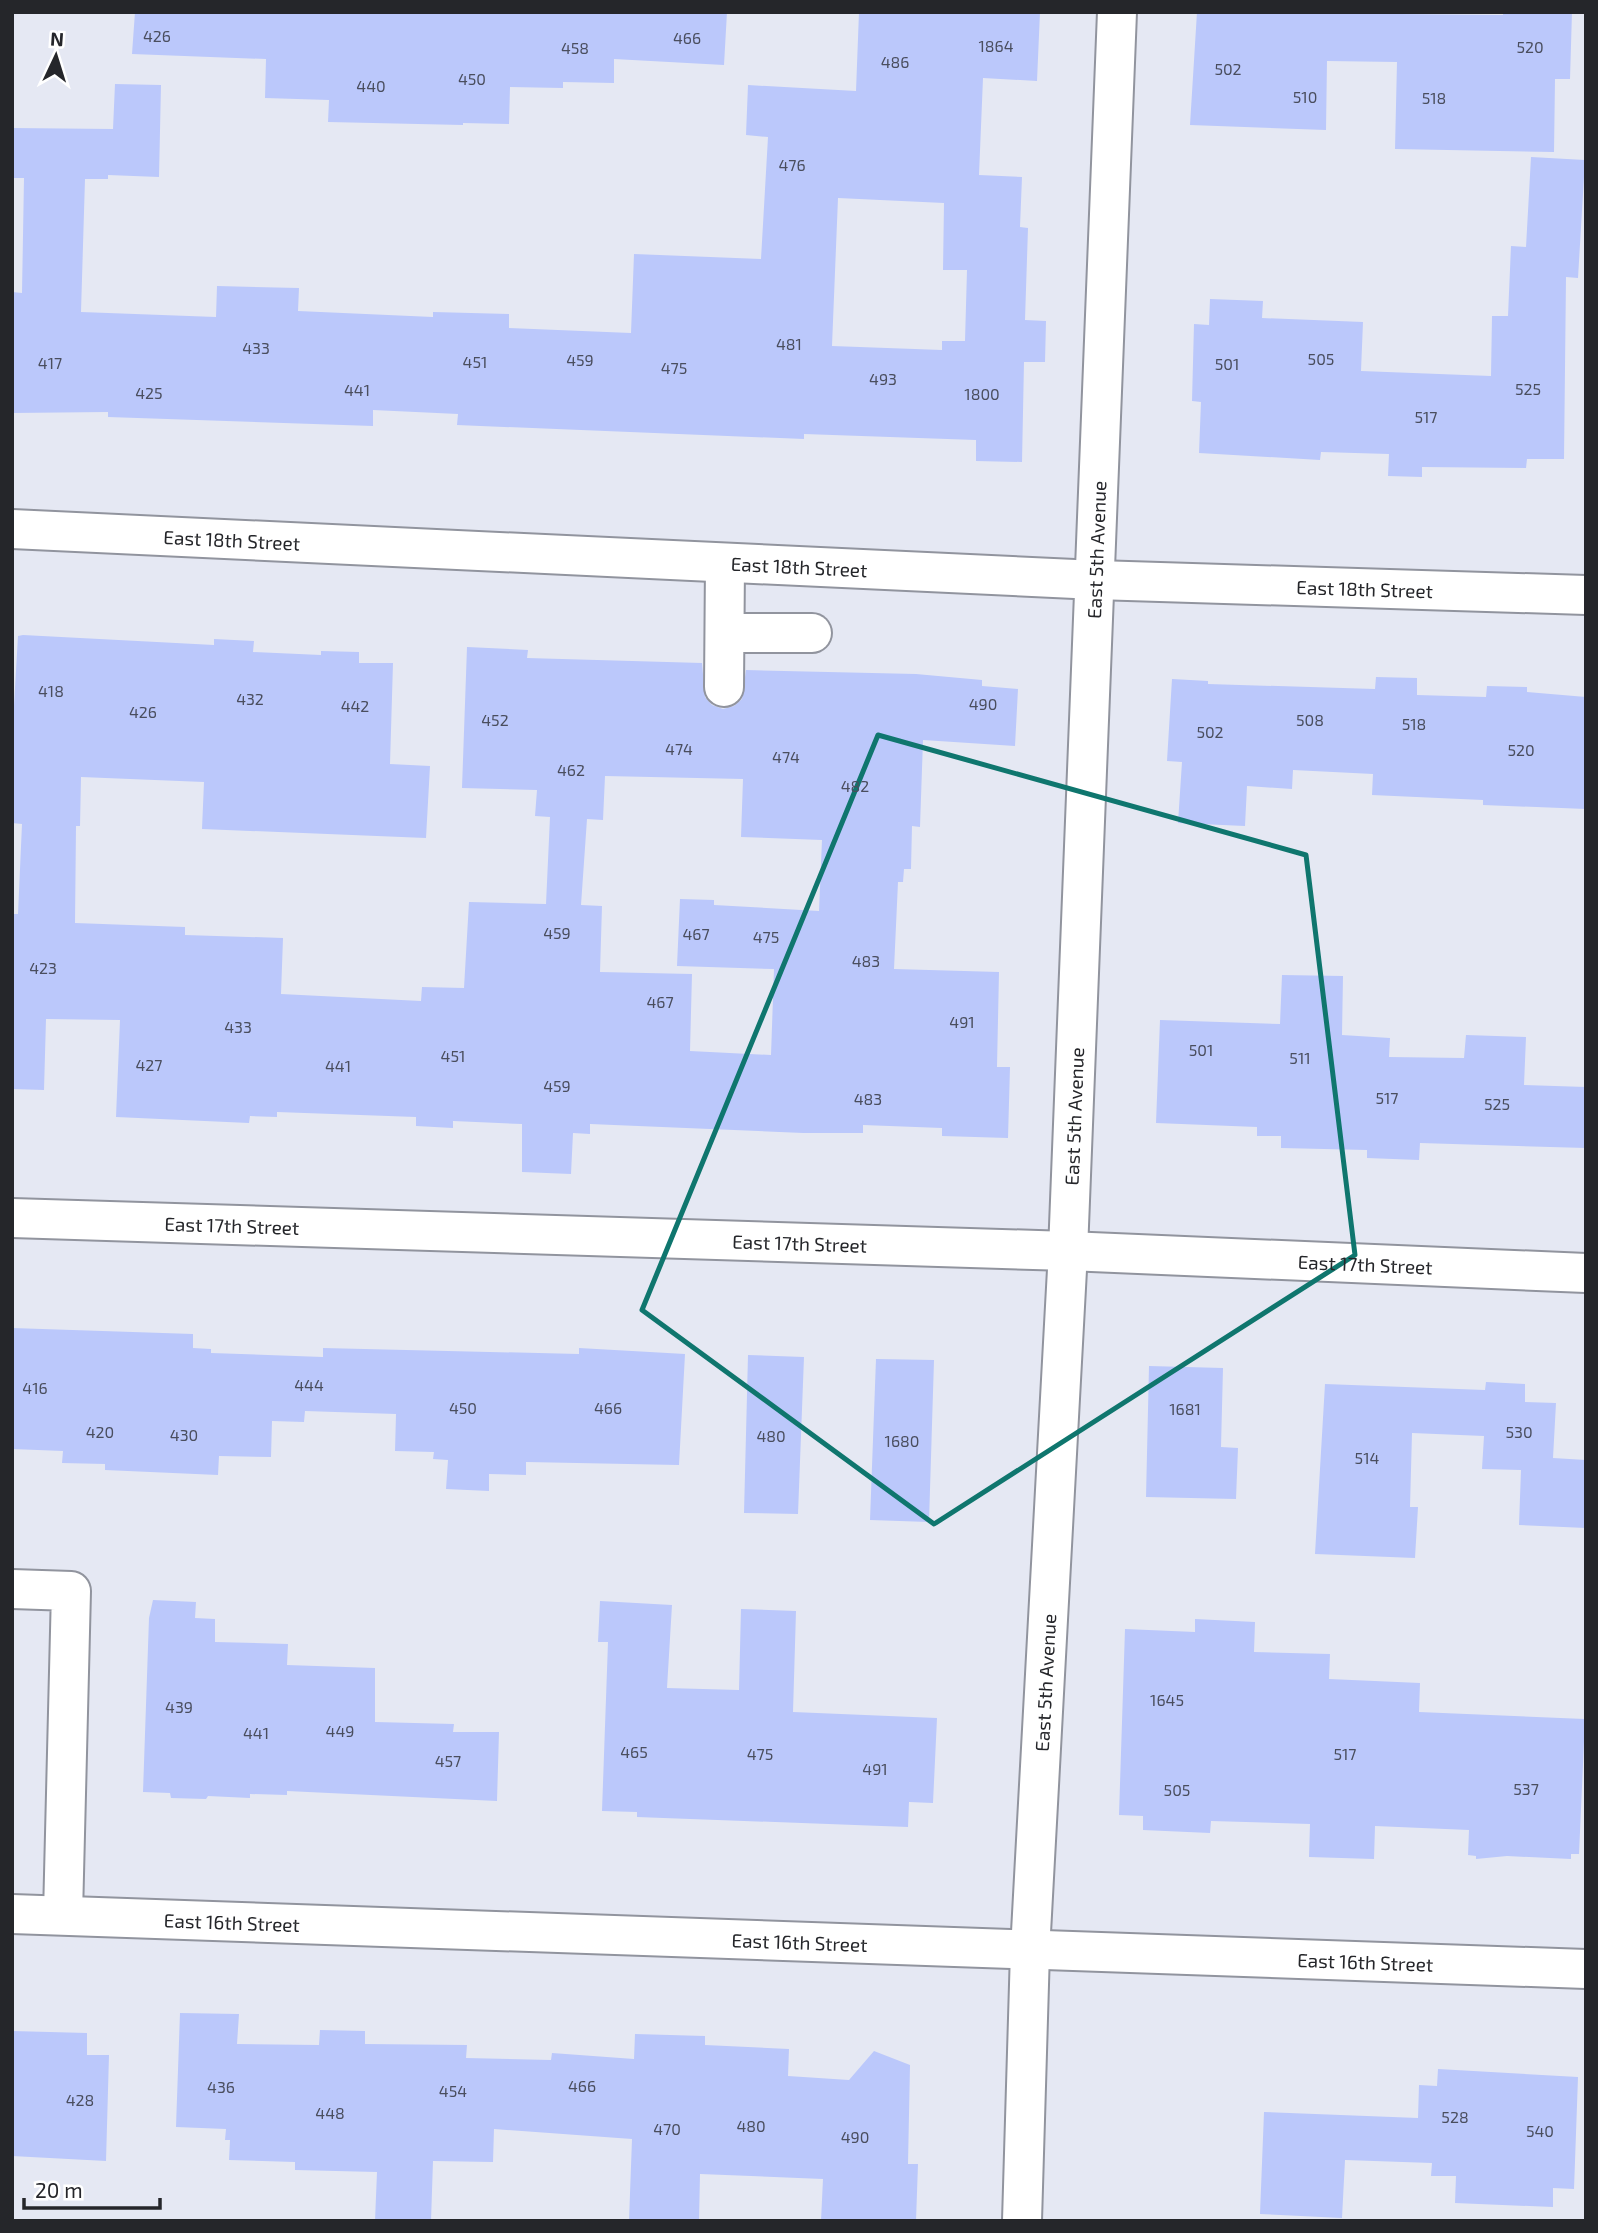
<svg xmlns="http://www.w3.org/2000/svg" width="1598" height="2233" font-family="'Exo 2',sans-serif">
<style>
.building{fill:#bbc8fb;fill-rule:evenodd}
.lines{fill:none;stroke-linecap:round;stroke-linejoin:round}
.minor-casing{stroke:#91949e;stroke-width:42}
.minor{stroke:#fff;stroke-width:38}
.marked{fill:none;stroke:#0f766e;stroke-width:5;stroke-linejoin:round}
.labels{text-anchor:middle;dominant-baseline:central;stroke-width:5;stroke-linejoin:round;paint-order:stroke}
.number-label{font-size:16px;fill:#4a4e5e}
.street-label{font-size:19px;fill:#25262a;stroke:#fff}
</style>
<rect width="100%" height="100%" fill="#e5e8f3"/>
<!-- building -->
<g class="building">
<path d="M 135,12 L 727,12 L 724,65 L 614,59 L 614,83 L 563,82 L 563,88 L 510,87 L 509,124 L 463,123 L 463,125 L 328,122 L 329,100 L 265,98 L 266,59 L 132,54 Z"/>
<path d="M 859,12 L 1040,12 L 1037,81 L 983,78 L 979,175 L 1022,177 L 1020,227 L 1028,228 L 1025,320 L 1046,321 L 1045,362 L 1024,362 L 1022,462 L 976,461 L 976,440 L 804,434 L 804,439 L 457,425 L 458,414 L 373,410 L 373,426 L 108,417 L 108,412 L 12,413 L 12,292 L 22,293 L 24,178 L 12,178 L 12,128 L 113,129 L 115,84 L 161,85 L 159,177 L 108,175 L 108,179 L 85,179 L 81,312 L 216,317 L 217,286 L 299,288 L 298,311 L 433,317 L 433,312 L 509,314 L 509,328 L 631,333 L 634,254 L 761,259 L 768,137 L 746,135 L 748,85 L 856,91 ZM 838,198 L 944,203 L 943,270 L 967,270 L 965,341 L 942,341 L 942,350 L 832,346 Z"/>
<path d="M 1197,12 L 1503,15 L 1503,12 L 1572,12 L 1570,79 L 1555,79 L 1554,152 L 1395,149 L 1397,62 L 1327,61 L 1326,130 L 1190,125 Z"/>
<path d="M 1531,157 L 1585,160 L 1578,278 L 1566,277 L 1564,459 L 1527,459 L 1526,468 L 1422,467 L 1422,477 L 1388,476 L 1389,454 L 1321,452 L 1320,460 L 1199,453 L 1201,402 L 1192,401 L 1194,324 L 1209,325 L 1210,299 L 1263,301 L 1262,318 L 1363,322 L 1361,371 L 1491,376 L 1492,316 L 1508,316 L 1511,246 L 1526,247 Z"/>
<path d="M 23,635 L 214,645 L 214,639 L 254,641 L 253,652 L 321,655 L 321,651 L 359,652 L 359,663 L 393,663 L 390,764 L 430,766 L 426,838 L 202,829 L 204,782 L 81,777 L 80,826 L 76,826 L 75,923 L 185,927 L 185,935 L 283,938 L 281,994 L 421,1001 L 422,987 L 464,988 L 469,902 L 546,904 L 550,817 L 535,816 L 537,790 L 462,788 L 467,647 L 528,650 L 527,658 L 702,663 L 705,697 L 712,705 L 723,709 L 734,706 L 742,699 L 746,670 L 916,674 L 982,680 L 982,686 L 1018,689 L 1015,746 L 923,740 L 920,827 L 912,826 L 911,869 L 904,869 L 903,882 L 898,882 L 894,969 L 999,972 L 997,1067 L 1010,1067 L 1008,1138 L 942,1136 L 942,1128 L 863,1125 L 863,1133 L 803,1133 L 590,1124 L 590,1134 L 573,1133 L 571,1174 L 522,1172 L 522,1124 L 453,1121 L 453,1128 L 416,1126 L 416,1117 L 277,1112 L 277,1117 L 250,1116 L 249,1123 L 116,1117 L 120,1020 L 46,1019 L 44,1090 L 12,1089 L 12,914 L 18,914 L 22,824 L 12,823 L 12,740 L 18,636 ZM 605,776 L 743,779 L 741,837 L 822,840 L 819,911 L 714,905 L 714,900 L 680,899 L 677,966 L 774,969 L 771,1055 L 690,1051 L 692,974 L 600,972 L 602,906 L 581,905 L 587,819 L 603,820 Z"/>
<path d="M 1376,677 L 1417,678 L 1417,695 L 1486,697 L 1487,686 L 1527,687 L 1527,692 L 1586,697 L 1586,809 L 1483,805 L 1483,800 L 1372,795 L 1373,774 L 1293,770 L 1292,789 L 1247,786 L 1245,826 L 1178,823 L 1182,762 L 1167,761 L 1172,679 L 1208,681 L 1208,684 L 1375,689 Z"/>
<path d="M 1282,975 L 1343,976 L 1342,1035 L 1390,1038 L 1389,1057 L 1464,1058 L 1466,1035 L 1526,1037 L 1524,1085 L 1586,1087 L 1586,1148 L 1420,1143 L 1419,1160 L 1367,1158 L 1367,1150 L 1281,1148 L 1281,1136 L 1257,1136 L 1257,1127 L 1156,1123 L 1160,1020 L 1280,1024 Z"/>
<path d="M 12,1328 L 193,1334 L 193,1348 L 211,1349 L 211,1353 L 323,1357 L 323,1348 L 579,1354 L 579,1348 L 685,1354 L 679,1465 L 526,1462 L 526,1475 L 489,1474 L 489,1491 L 446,1489 L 448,1460 L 433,1459 L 434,1452 L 395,1451 L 396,1414 L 305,1411 L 304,1422 L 272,1421 L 271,1457 L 219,1456 L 218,1475 L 105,1470 L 105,1464 L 62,1463 L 63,1451 L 12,1449 Z"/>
<path d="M 748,1355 L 804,1357 L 798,1514 L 744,1513 Z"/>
<path d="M 876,1359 L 934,1360 L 929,1522 L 870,1520 Z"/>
<path d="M 1149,1366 L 1223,1368 L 1221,1447 L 1238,1448 L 1236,1499 L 1146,1497 Z"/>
<path d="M 1486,1382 L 1525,1384 L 1525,1402 L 1556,1403 L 1553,1458 L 1586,1460 L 1586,1528 L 1519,1525 L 1521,1470 L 1482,1469 L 1484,1436 L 1412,1433 L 1410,1507 L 1418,1507 L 1415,1558 L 1315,1554 L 1325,1384 L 1485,1390 Z"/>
<path d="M 153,1600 L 196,1602 L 195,1618 L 215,1619 L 215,1642 L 288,1644 L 287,1665 L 375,1668 L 375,1722 L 454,1724 L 453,1732 L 499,1732 L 497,1801 L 287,1791 L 287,1795 L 250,1794 L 250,1798 L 208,1796 L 206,1799 L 171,1798 L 170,1793 L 143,1792 L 149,1618 Z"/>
<path d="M 600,1601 L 672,1605 L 667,1688 L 739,1690 L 741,1609 L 796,1611 L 793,1712 L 937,1718 L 933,1803 L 909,1802 L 908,1827 L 637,1817 L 637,1812 L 602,1811 L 608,1642 L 598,1642 Z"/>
<path d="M 1195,1619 L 1255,1622 L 1254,1652 L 1330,1654 L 1329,1679 L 1420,1683 L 1419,1712 L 1585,1719 L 1579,1854 L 1571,1854 L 1571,1859 L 1507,1856 L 1476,1859 L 1476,1856 L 1468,1855 L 1469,1830 L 1375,1826 L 1374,1859 L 1309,1857 L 1310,1824 L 1211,1821 L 1210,1833 L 1143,1830 L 1143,1816 L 1119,1815 L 1125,1629 L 1195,1632 Z"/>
<path d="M 180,2013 L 239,2014 L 237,2044 L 319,2045 L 320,2030 L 365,2031 L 365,2044 L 467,2045 L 466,2058 L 551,2060 L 552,2053 L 634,2059 L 635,2034 L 705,2036 L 705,2045 L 789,2049 L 788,2076 L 849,2080 L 874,2051 L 910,2065 L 908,2164 L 918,2164 L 916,2221 L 821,2221 L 823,2179 L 700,2174 L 699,2221 L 629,2221 L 632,2139 L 494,2129 L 493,2162 L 433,2161 L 431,2221 L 375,2221 L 377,2172 L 295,2170 L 295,2162 L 229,2160 L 230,2140 L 225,2140 L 226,2129 L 176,2127 Z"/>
<path d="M 12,2031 L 87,2033 L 87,2055 L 109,2055 L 106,2161 L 12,2156 Z"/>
<path d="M 1438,2069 L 1578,2077 L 1574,2189 L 1553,2188 L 1553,2207 L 1455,2203 L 1456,2176 L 1431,2176 L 1432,2163 L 1345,2160 L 1342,2218 L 1260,2214 L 1264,2112 L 1418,2118 L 1419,2085 L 1437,2086 Z"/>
</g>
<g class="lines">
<defs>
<g id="minor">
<path id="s1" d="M 12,529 L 1096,580 L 1586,595"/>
<path d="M 725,633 L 812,633"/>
<path d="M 724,687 L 725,563"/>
<path id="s2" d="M 12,1218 L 1068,1251 L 1586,1273"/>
<path d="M 12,1589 L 71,1591 L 63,1915"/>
<path id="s3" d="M 12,1914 L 1586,1969"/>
<path id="s4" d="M 1022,2221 L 1030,1951 L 1068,1251 L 1117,12"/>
</g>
</defs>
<!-- minor casing -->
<use href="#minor" class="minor-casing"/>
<!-- minor -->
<use href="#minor" class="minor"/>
</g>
<!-- marked area -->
<path class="marked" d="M 878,735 L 1306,855 L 1355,1255 L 934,1524 L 642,1310 Z"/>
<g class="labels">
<!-- number labels -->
<g class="number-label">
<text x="157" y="35">426</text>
<text x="687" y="37">466</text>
<text x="996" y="45">1864</text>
<text x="1530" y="46">520</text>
<text x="575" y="47">458</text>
<text x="895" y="61">486</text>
<text x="1228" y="68">502</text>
<text x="472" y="78">450</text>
<text x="371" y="85">440</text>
<text x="1305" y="96">510</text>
<text x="1434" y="97">518</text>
<text x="792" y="164">476</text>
<text x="789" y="343">481</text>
<text x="256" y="347">433</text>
<text x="1321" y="358">505</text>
<text x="580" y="359">459</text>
<text x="475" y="361">451</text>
<text x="50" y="362">417</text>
<text x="1227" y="363">501</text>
<text x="674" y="367">475</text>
<text x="883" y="378">493</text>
<text x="1528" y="388">525</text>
<text x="357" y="389">441</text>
<text x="149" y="392">425</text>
<text x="982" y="393">1800</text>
<text x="1426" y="416">517</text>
<text x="51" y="690">418</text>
<text x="250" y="698">432</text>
<text x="983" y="703">490</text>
<text x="355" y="705">442</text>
<text x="143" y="711">426</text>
<text x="495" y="719">452</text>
<text x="1310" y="719">508</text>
<text x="1414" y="723">518</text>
<text x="1210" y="731">502</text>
<text x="679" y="748">474</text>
<text x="1521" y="749">520</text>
<text x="786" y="756">474</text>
<text x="571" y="769">462</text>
<text x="855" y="785">482</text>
<text x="557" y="932">459</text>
<text x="696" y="933">467</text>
<text x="766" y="936">475</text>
<text x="866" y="960">483</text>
<text x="43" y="967">423</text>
<text x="660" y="1001">467</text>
<text x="962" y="1021">491</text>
<text x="238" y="1026">433</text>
<text x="1201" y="1049">501</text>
<text x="453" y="1055">451</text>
<text x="1300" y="1057">511</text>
<text x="149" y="1064">427</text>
<text x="338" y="1065">441</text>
<text x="557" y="1085">459</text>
<text x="1387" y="1097">517</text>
<text x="868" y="1098">483</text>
<text x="1497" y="1103">525</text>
<text x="309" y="1384">444</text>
<text x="35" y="1387">416</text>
<text x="463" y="1407">450</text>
<text x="608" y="1407">466</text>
<text x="1185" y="1408">1681</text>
<text x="100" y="1431">420</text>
<text x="1519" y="1431">530</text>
<text x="184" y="1434">430</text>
<text x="771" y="1435">480</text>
<text x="902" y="1440">1680</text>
<text x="1367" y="1457">514</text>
<text x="1167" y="1699">1645</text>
<text x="179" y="1706">439</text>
<text x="340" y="1730">449</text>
<text x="256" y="1732">441</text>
<text x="634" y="1751">465</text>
<text x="760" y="1753">475</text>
<text x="1345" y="1753">517</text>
<text x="448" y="1760">457</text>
<text x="875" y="1768">491</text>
<text x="1526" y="1788">537</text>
<text x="1177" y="1789">505</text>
<text x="582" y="2085">466</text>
<text x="221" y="2086">436</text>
<text x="453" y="2090">454</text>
<text x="80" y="2099">428</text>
<text x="330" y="2112">448</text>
<text x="1455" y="2116">528</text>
<text x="751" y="2125">480</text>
<text x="667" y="2128">470</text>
<text x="1540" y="2130">540</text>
<text x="855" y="2136">490</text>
</g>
<!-- street labels -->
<g class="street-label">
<text stroke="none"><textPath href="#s1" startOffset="220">East 18th Street</textPath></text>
<text stroke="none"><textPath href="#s4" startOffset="1673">East 5th Avenue</textPath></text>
<text stroke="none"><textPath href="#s1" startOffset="788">East 18th Street</textPath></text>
<text stroke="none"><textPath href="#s1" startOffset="1354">East 18th Street</textPath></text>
<text stroke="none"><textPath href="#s4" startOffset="1106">East 5th Avenue</textPath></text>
<text stroke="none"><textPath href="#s2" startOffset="220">East 17th Street</textPath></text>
<text stroke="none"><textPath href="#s2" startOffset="788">East 17th Street</textPath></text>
<text stroke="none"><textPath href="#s2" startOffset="1354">East 17th Street</textPath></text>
<text stroke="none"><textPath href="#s4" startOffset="539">East 5th Avenue</textPath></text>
<text stroke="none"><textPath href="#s3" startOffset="220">East 16th Street</textPath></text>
<text stroke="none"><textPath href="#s3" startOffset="788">East 16th Street</textPath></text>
<text stroke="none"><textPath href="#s3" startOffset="1354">East 16th Street</textPath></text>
</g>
</g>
<!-- border -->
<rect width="1598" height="2233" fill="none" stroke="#25262a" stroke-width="28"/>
<!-- north arrow -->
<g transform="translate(56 56) rotate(4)" stroke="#ffffff" stroke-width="5" paint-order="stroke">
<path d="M0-5L12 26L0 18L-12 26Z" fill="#25262a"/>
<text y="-10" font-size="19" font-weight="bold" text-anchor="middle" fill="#25262a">N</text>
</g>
<!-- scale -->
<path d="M24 2198v10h136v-10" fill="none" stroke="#25262a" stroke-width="3.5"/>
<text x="35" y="2198" font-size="21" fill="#25262a" stroke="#ffffff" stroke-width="5" paint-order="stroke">20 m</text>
</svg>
